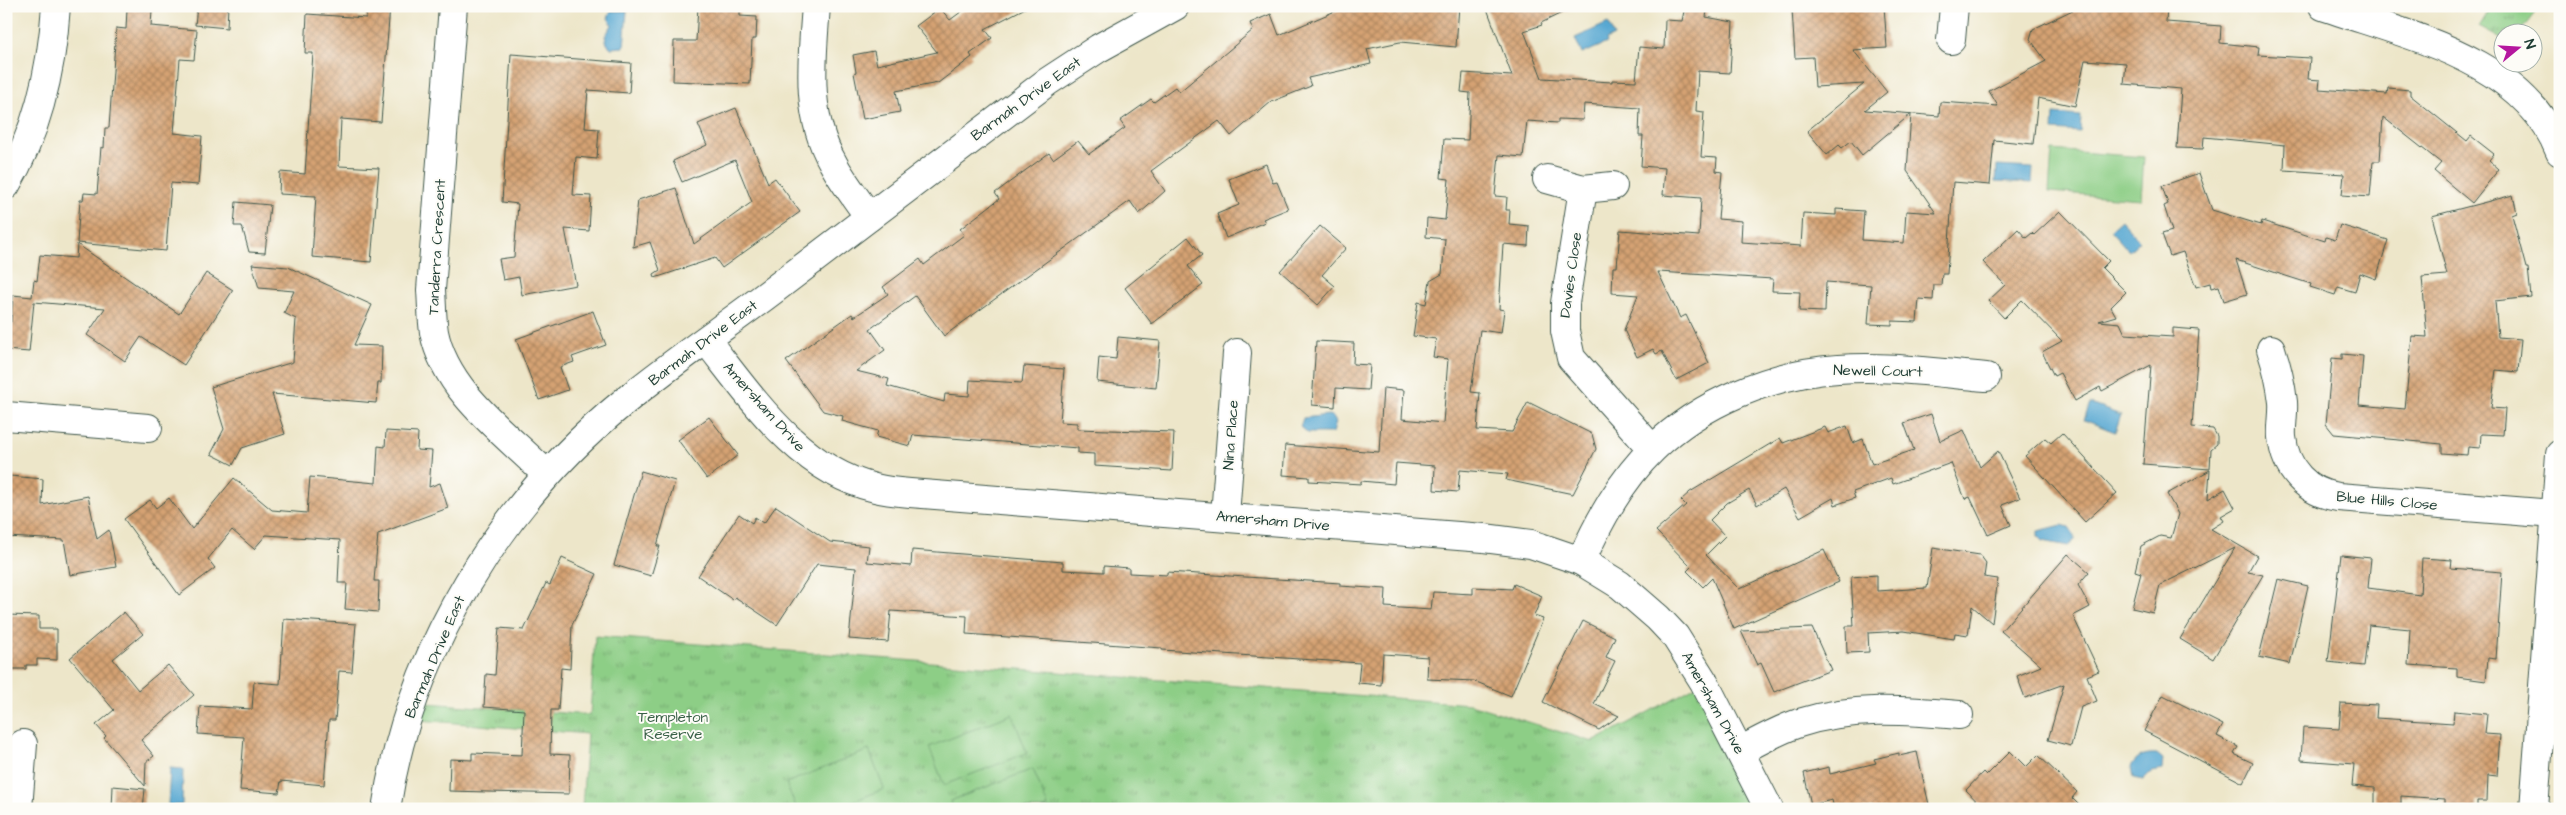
<svg xmlns="http://www.w3.org/2000/svg" width="2566" height="815" font-family="'Architects Daughter',sans-serif">
<style>
.grass{fill:url(#grass-tufts);stroke:#56865d}
.garden{fill:#8dce86;stroke:#56865d}
.water{fill:#58a8d2;stroke:#3c7283}
.building{fill:url(#building-cross-hatch)}
.lines{fill:none;stroke-linecap:round;stroke-linejoin:round}
.minor-casing{stroke:#3e564a;stroke-width:30}
.minor{stroke:#fff;stroke-width:28}
.labels{text-anchor:middle;dominant-baseline:central;stroke-width:4;stroke-linejoin:round;paint-order:stroke}
.street-label{font-size:15px;fill:#1f3d34;stroke:#fdfcf7}
.park-label{font-size:15px;fill:#3a6148;stroke:#fdfcf7}
</style>
<defs>
<pattern id="grass-tufts" width="24" height="20" patternUnits="userSpaceOnUse" patternTransform="scale(1.25)"><rect width="24" height="20" fill="#8dce86"/><path d="M3 7l-1-3M5 7V3M7 7l1-3M15 17l-1-3M17 17v-4M19 17l1-3" fill="none" stroke="#73a86e"/></pattern>
<pattern id="building-cross-hatch" width="8" height="8" patternUnits="userSpaceOnUse" patternTransform="scale(1.25)"><rect width="8" height="8" fill="#d5a273"/><path d="M0 0l8 8M0 8l8-8" fill="none" stroke="#ac855f"/></pattern>
</defs>
<rect width="100%" height="100%" fill="#fdfcf7"/>
<filter id="ink" filterUnits="userSpaceOnUse"><feTurbulence type="fractalNoise" baseFrequency=".02" numOctaves="2"/><feDisplacementMap in="SourceGraphic" scale="10" xChannelSelector="R" yChannelSelector="G"/><feConvolveMatrix kernelMatrix="1 2 1 2 8 2 1 2 1" color-interpolation-filters="sRGB"/></filter>
<filter id="wash" filterUnits="userSpaceOnUse"><feTurbulence type="fractalNoise" baseFrequency=".0096" numOctaves="4" result="noise"/><feDisplacementMap in="SourceGraphic" scale="20" xChannelSelector="R" yChannelSelector="G"/><feGaussianBlur stdDeviation="1.12" result="paint"/><feColorMatrix in="noise" values="0 0 0 0 0 0 0 0 0 0 0 0 0 0 0 0 0 1.4 0 .05"/><feComposite in="paint" operator="in"/></filter>
<g filter="url(#wash)">
<rect width="100%" height="100%" fill="#ede6c9"/>
<!-- grass -->
<g class="grass">
<path d="M 2492,6 L 2540,6 L 2520,32 L 2504,32 L 2503,40 L 2479,27 Z"/>
<path d="M 595,636 L 1470,704 L 1593,742 L 1704,682 L 1769,809 L 582,809 L 587,734 L 407,719 L 413,702 L 590,715 Z"/>
</g>
<!-- garden -->
<g class="garden">
<path d="M 2052,150 L 2144,157 L 2141,199 L 2049,192 Z"/>
<path d="M 1012,714 L 1027,753 L 944,785 L 929,747 Z"/>
<path d="M 869,750 L 884,789 L 833,809 L 797,809 L 786,783 Z"/>
<path d="M 1033,769 L 1048,807 L 1043,809 L 954,809 L 950,801 Z"/>
</g>
<!-- water -->
<g class="water">
<path d="M 611,11 L 627,11 L 624,47 L 611,48 L 607,44 L 605,36 L 612,25 L 608,18 Z"/>
<path d="M 1608,23 L 1614,36 L 1606,40 L 1607,43 L 1582,54 L 1575,38 Z"/>
<path d="M 2054,114 L 2081,116 L 2080,132 L 2053,130 Z"/>
<path d="M 1997,166 L 2033,168 L 2032,183 L 1996,181 Z"/>
<path d="M 2121,220 L 2140,241 L 2129,251 L 2110,230 Z"/>
<path d="M 2090,404 L 2121,415 L 2115,432 L 2084,420 Z"/>
<path d="M 1328,415 L 1332,416 L 1336,422 L 1333,433 L 1307,433 L 1300,427 L 1303,418 Z"/>
<path d="M 2062,525 L 2069,527 L 2075,536 L 2075,540 L 2068,546 L 2043,541 L 2038,536 L 2038,531 Z"/>
<path d="M 2157,754 L 2163,759 L 2162,770 L 2151,772 L 2143,780 L 2133,778 L 2131,767 C 2136,756 2145,753 2157,754 Z"/>
<path d="M 170,768 L 183,769 L 182,805 L 168,805 Z"/>
</g>
<g id="blocks">
<!-- building -->
<g class="building">
<path d="M 197,6 L 228,6 L 227,28 L 195,25 Z"/>
<path d="M 367,6 L 390,6 L 381,122 L 341,119 L 339,166 L 379,168 L 371,262 L 312,257 L 316,196 L 279,194 L 280,172 L 305,174 L 313,53 L 305,53 L 307,14 L 366,18 Z"/>
<path d="M 698,6 L 740,6 L 740,16 L 757,17 L 756,39 L 752,39 L 750,84 L 673,81 L 674,41 L 696,41 Z"/>
<path d="M 969,6 L 1029,6 L 985,29 L 992,38 L 970,54 L 972,57 L 938,83 L 896,91 L 900,112 L 863,119 L 854,73 L 856,72 L 853,55 L 874,51 L 877,65 L 937,52 L 916,26 L 940,8 L 950,20 Z"/>
<path d="M 1354,6 L 1459,6 L 1456,47 L 1400,42 L 1367,49 L 1371,64 L 1308,78 L 1311,86 L 1271,102 L 1231,136 L 1219,121 L 1151,171 L 1165,191 L 1139,214 L 1130,201 L 944,336 L 915,296 L 870,329 L 885,350 L 856,371 L 889,379 L 887,386 L 944,402 L 945,394 L 969,396 L 970,380 L 1022,383 L 1024,366 L 1064,369 L 1060,422 L 1077,423 L 1077,429 L 1174,432 L 1172,471 L 1094,466 L 1094,454 L 1078,453 L 1078,448 L 913,435 L 910,446 L 876,437 L 878,431 L 842,421 L 843,416 L 823,411 L 786,361 L 852,314 L 854,317 L 888,294 L 883,287 L 920,259 L 924,265 L 964,235 L 960,229 L 999,199 L 995,193 L 1049,153 L 1053,159 L 1078,141 L 1089,154 L 1125,128 L 1120,121 L 1151,99 L 1154,102 L 1175,87 L 1179,92 L 1253,30 L 1250,23 L 1271,14 L 1279,35 L 1340,9 Z"/>
<path d="M 1486,6 L 1576,6 L 1541,23 L 1542,25 L 1524,31 L 1542,78 L 1612,82 L 1612,80 L 1636,81 L 1639,47 L 1664,49 L 1665,20 L 1682,21 L 1685,6 L 1708,6 L 1706,17 L 1733,22 L 1730,73 L 1698,71 L 1696,111 L 1704,112 L 1701,157 L 1717,158 L 1716,171 L 1722,172 L 1718,219 L 1742,221 L 1741,242 L 1801,246 L 1803,213 L 1836,215 L 1836,209 L 1864,211 L 1862,240 L 1904,243 L 1906,211 L 1936,213 L 1907,171 L 1911,114 L 1862,155 L 1851,141 L 1842,148 L 1839,145 L 1827,155 L 1807,131 L 1864,84 L 1815,87 L 1813,57 L 1795,58 L 1792,9 L 1884,6 L 1887,48 L 1853,50 L 1887,92 L 1865,110 L 1939,116 L 1940,102 L 1998,106 L 1989,91 L 2046,61 L 2030,39 L 2033,29 L 2081,6 L 2167,6 L 2166,22 L 2221,26 L 2220,43 L 2259,47 L 2258,55 L 2310,58 L 2308,79 L 2320,80 L 2319,89 L 2387,94 L 2388,88 L 2410,90 L 2410,95 L 2467,141 L 2471,136 L 2494,154 L 2489,160 L 2499,169 L 2472,203 L 2434,171 L 2441,163 L 2383,117 L 2380,161 L 2373,161 L 2370,197 L 2342,195 L 2344,174 L 2284,170 L 2285,145 L 2204,137 L 2203,149 L 2177,148 L 2181,89 L 2124,84 L 2126,63 L 2085,60 L 2075,106 L 2038,98 L 2033,144 L 1994,140 L 1990,185 L 1953,182 L 1947,274 L 1942,274 L 1941,285 L 1934,285 L 1933,300 L 1919,299 L 1917,322 L 1892,321 L 1892,325 L 1868,324 L 1871,285 L 1826,282 L 1825,312 L 1799,311 L 1800,292 L 1772,291 L 1773,279 L 1658,272 L 1680,318 L 1686,315 L 1709,363 L 1676,380 L 1662,351 L 1656,354 L 1653,349 L 1637,357 L 1624,330 L 1638,295 L 1612,293 L 1613,267 L 1617,267 L 1620,230 L 1699,236 L 1701,198 L 1663,195 L 1665,168 L 1641,166 L 1643,136 L 1639,136 L 1640,108 L 1584,104 L 1583,120 L 1558,119 L 1558,123 L 1527,121 L 1523,157 L 1499,155 L 1495,196 L 1507,197 L 1506,210 L 1510,210 L 1509,224 L 1529,226 L 1528,246 L 1503,244 L 1499,309 L 1504,310 L 1501,333 L 1480,330 L 1471,392 L 1480,393 L 1477,430 L 1512,432 L 1528,402 L 1592,434 L 1596,449 L 1573,494 L 1506,480 L 1508,474 L 1460,470 L 1458,492 L 1434,490 L 1435,466 L 1396,463 L 1394,484 L 1361,481 L 1361,484 L 1309,481 L 1309,477 L 1283,475 L 1285,445 L 1379,452 L 1383,388 L 1404,390 L 1402,419 L 1443,423 L 1448,359 L 1433,357 L 1436,339 L 1413,336 L 1418,302 L 1426,304 L 1430,281 L 1442,274 L 1445,239 L 1426,237 L 1427,218 L 1445,220 L 1449,179 L 1441,178 L 1444,139 L 1468,140 L 1470,93 L 1461,92 L 1463,73 L 1512,76 Z"/>
<path d="M 127,9 L 152,10 L 151,26 L 197,30 L 194,60 L 180,59 L 174,133 L 202,136 L 198,185 L 171,183 L 166,251 L 77,243 L 80,200 L 83,200 L 84,193 L 97,194 L 101,147 L 104,148 L 105,128 L 109,128 L 116,28 L 126,29 Z"/>
<path d="M 511,54 L 631,63 L 629,93 L 588,90 L 585,128 L 599,129 L 597,159 L 576,157 L 573,195 L 591,196 L 589,231 L 565,229 L 576,285 L 522,295 L 519,277 L 503,280 L 499,259 L 514,257 L 518,204 L 502,202 Z"/>
<path d="M 736,108 L 768,183 L 775,178 L 800,212 L 722,268 L 715,258 L 655,278 L 654,274 L 660,270 L 650,242 L 633,247 L 638,200 L 676,188 L 694,244 L 752,202 L 735,160 L 682,182 L 673,161 L 707,145 L 698,124 Z"/>
<path d="M 1266,164 L 1273,183 L 1277,182 L 1288,209 L 1263,219 L 1265,222 L 1226,238 L 1217,214 L 1239,205 L 1229,179 Z"/>
<path d="M 2199,173 L 2212,210 L 2261,225 L 2262,221 L 2325,241 L 2326,237 L 2335,240 L 2340,225 L 2388,240 L 2376,279 L 2360,273 L 2355,292 L 2338,287 L 2335,295 L 2310,287 L 2311,284 L 2236,260 L 2247,294 L 2224,301 L 2219,286 L 2211,288 L 2210,283 L 2196,287 L 2183,252 L 2170,256 L 2162,234 L 2172,231 L 2164,206 L 2168,204 L 2162,186 Z"/>
<path d="M 2513,195 L 2517,213 L 2512,215 L 2526,268 L 2528,268 L 2531,297 L 2495,301 L 2498,337 L 2521,339 L 2518,372 L 2496,370 L 2491,408 L 2505,409 L 2503,435 L 2481,434 L 2480,448 L 2468,447 L 2467,455 L 2442,453 L 2442,444 L 2334,434 L 2326,424 L 2332,358 L 2342,359 L 2342,354 L 2363,356 L 2359,405 L 2405,409 L 2412,336 L 2427,337 L 2422,277 L 2447,275 L 2432,216 Z"/>
<path d="M 236,202 L 270,205 L 265,253 L 249,252 L 242,226 L 234,226 Z"/>
<path d="M 2060,211 L 2109,261 L 2102,268 L 2126,292 L 2111,307 L 2116,316 L 2099,321 L 2120,323 L 2125,334 L 2173,337 L 2173,328 L 2199,330 L 2192,427 L 2213,429 L 2217,436 L 2217,444 L 2211,449 L 2210,469 L 2143,464 L 2151,365 L 2102,391 L 2100,387 L 2075,401 L 2060,373 L 2054,376 L 2042,352 L 2062,341 L 2022,300 L 2004,318 L 1988,301 L 2005,285 L 1983,262 L 2018,229 L 2026,238 L 2032,233 L 2034,235 Z"/>
<path d="M 1320,226 L 1346,248 L 1322,275 L 1335,286 L 1318,305 L 1280,271 Z"/>
<path d="M 1188,237 L 1202,255 L 1188,266 L 1203,285 L 1152,324 L 1125,288 Z"/>
<path d="M 77,244 L 179,314 L 206,273 L 233,290 L 184,365 L 141,337 L 125,361 L 87,335 L 105,308 L 34,302 L 29,352 L 6,350 L 6,322 L 11,322 L 13,295 L 32,297 L 34,280 L 37,281 L 40,255 L 76,258 Z"/>
<path d="M 252,264 L 288,267 L 372,305 L 354,345 L 382,346 L 381,383 L 378,383 L 376,403 L 272,394 L 285,434 L 242,448 L 233,465 L 211,454 L 224,429 L 211,387 L 293,362 L 296,319 L 284,313 L 294,291 L 259,288 Z"/>
<path d="M 593,311 L 606,345 L 572,357 L 574,362 L 560,367 L 568,390 L 539,400 L 516,339 Z"/>
<path d="M 1118,337 L 1160,341 L 1156,388 L 1097,382 L 1099,357 L 1116,359 Z"/>
<path d="M 1316,341 L 1354,343 L 1353,364 L 1370,365 L 1368,390 L 1336,388 L 1335,407 L 1312,405 Z"/>
<path d="M 1931,414 L 1940,441 L 1964,430 L 1980,467 L 1998,451 L 2020,498 L 2002,505 L 2011,525 L 1988,535 L 1970,497 L 1965,499 L 1951,463 L 1893,484 L 1891,478 L 1853,492 L 1855,498 L 1835,505 L 1833,498 L 1800,517 L 1784,489 L 1757,505 L 1749,490 L 1727,503 L 1710,520 L 1725,536 L 1706,555 L 1739,589 L 1824,550 L 1839,582 L 1734,629 L 1712,578 L 1703,587 L 1687,571 L 1691,567 L 1656,531 L 1686,505 L 1681,500 L 1690,492 L 1780,438 L 1783,443 L 1825,427 L 1828,433 L 1847,426 L 1853,443 L 1863,439 L 1872,464 L 1914,450 L 1904,423 Z"/>
<path d="M 709,417 L 738,455 L 707,479 L 678,440 Z"/>
<path d="M 386,431 L 418,433 L 417,450 L 432,451 L 429,487 L 440,483 L 448,508 L 378,534 L 374,581 L 379,581 L 378,612 L 345,609 L 347,583 L 338,583 L 340,540 L 266,535 L 254,549 L 232,530 L 208,559 L 215,568 L 179,595 L 124,519 L 150,500 L 156,508 L 169,498 L 192,529 L 234,478 L 272,510 L 307,513 L 310,477 L 376,483 L 378,446 L 385,447 Z"/>
<path d="M 2062,433 L 2117,493 L 2085,522 L 2025,456 L 2045,438 L 2051,443 Z"/>
<path d="M 2210,470 L 2208,499 L 2225,489 L 2235,508 L 2221,516 L 2224,521 L 2211,529 L 2257,556 L 2248,572 L 2263,575 L 2213,659 L 2180,639 L 2235,548 L 2160,585 L 2153,613 L 2132,608 L 2141,573 L 2135,571 L 2141,546 L 2160,536 L 2171,538 L 2178,514 L 2167,494 Z"/>
<path d="M 641,471 L 675,481 L 657,546 L 660,546 L 651,576 L 614,565 Z"/>
<path d="M 10,476 L 43,479 L 42,505 L 88,496 L 97,539 L 109,530 L 116,567 L 70,575 L 64,540 L 6,537 L 6,496 L 9,496 Z"/>
<path d="M 776,506 L 830,542 L 869,546 L 867,562 L 911,566 L 912,550 L 1063,562 L 1063,570 L 1104,572 L 1104,566 L 1129,568 L 1129,573 L 1167,575 L 1167,572 L 1340,583 L 1340,586 L 1386,589 L 1385,607 L 1431,610 L 1433,592 L 1473,594 L 1473,587 L 1512,589 L 1514,584 L 1542,596 L 1534,616 L 1543,619 L 1511,696 L 1474,681 L 1427,679 L 1428,657 L 1383,654 L 1381,685 L 1358,683 L 1360,663 L 1162,650 L 1162,648 L 966,634 L 967,616 L 891,611 L 888,642 L 849,639 L 856,568 L 817,564 L 777,625 L 735,597 L 733,600 L 698,576 L 739,514 L 752,523 L 755,517 L 764,523 Z"/>
<path d="M 1933,548 L 1980,555 L 1986,563 L 1984,577 L 1998,579 L 1992,623 L 1972,606 L 1968,635 L 1955,633 L 1954,639 L 1904,631 L 1868,633 L 1869,652 L 1847,653 L 1846,626 L 1854,626 L 1851,577 L 1877,575 L 1877,591 L 1927,588 Z"/>
<path d="M 2068,554 L 2089,572 L 2078,585 L 2090,607 L 2073,616 L 2099,671 L 2087,676 L 2097,701 L 2081,707 L 2071,746 L 2048,740 L 2064,684 L 2025,698 L 2017,676 L 2041,666 L 2001,631 Z"/>
<path d="M 2341,555 L 2371,558 L 2368,588 L 2420,595 L 2422,558 L 2452,560 L 2451,568 L 2502,572 L 2496,659 L 2488,658 L 2486,681 L 2457,677 L 2457,668 L 2408,665 L 2410,629 L 2369,625 L 2364,666 L 2328,662 Z"/>
<path d="M 562,558 L 597,574 L 572,625 L 570,669 L 561,668 L 558,710 L 551,710 L 550,754 L 570,755 L 569,794 L 449,791 L 450,759 L 472,760 L 472,753 L 522,755 L 524,710 L 484,707 L 486,674 L 495,675 L 499,628 L 524,630 L 546,583 L 550,585 Z"/>
<path d="M 2278,579 L 2308,586 L 2290,664 L 2259,657 Z"/>
<path d="M 124,612 L 143,634 L 113,659 L 138,690 L 168,665 L 194,695 L 141,740 L 154,756 L 146,762 L 145,786 L 104,738 L 106,736 L 96,725 L 114,710 L 70,658 Z"/>
<path d="M 6,615 L 39,616 L 39,629 L 57,629 L 57,660 L 37,659 L 37,665 L 26,665 L 26,669 L 6,669 Z"/>
<path d="M 284,619 L 356,624 L 352,672 L 339,671 L 335,720 L 329,720 L 324,785 L 281,781 L 279,793 L 240,790 L 244,737 L 198,734 L 200,706 L 252,709 L 254,682 L 280,684 Z"/>
<path d="M 1583,621 L 1615,637 L 1606,657 L 1615,661 L 1594,704 L 1619,716 L 1599,730 L 1543,702 Z"/>
<path d="M 1812,628 L 1831,670 L 1774,692 L 1761,663 L 1757,665 L 1741,631 Z"/>
<path d="M 2163,695 L 2223,725 L 2217,736 L 2238,747 L 2234,754 L 2253,763 L 2243,783 L 2144,731 Z"/>
<path d="M 2341,703 L 2377,705 L 2376,718 L 2453,723 L 2454,711 L 2487,714 L 2485,734 L 2500,735 L 2497,776 L 2488,775 L 2487,801 L 2477,801 L 2477,809 L 2445,809 L 2445,799 L 2401,796 L 2401,809 L 2375,809 L 2375,788 L 2352,786 L 2354,764 L 2301,760 L 2303,727 L 2339,729 Z"/>
<path d="M 2010,751 L 2026,767 L 2038,755 L 2077,792 L 2072,798 L 2083,809 L 1984,809 L 1966,790 L 1983,772 L 1986,775 Z"/>
<path d="M 1917,752 L 1930,809 L 1834,809 L 1832,800 L 1811,805 L 1804,773 L 1829,767 L 1830,774 L 1876,763 L 1874,759 L 1899,753 L 1899,756 Z"/>
<path d="M 113,786 L 145,789 L 143,809 L 112,809 Z"/>
</g>
</g>
</g>
<g filter="url(#ink)">
<use href="#blocks" fill-opacity="0" stroke="#3e564a" stroke-width="1"/>
<g class="lines">
<defs>
<g id="minor">
<path d="M 453,6 L 431,290 C 432,304 432,319 434,332 C 446,393 507,434 547,475"/>
<path d="M 816,6 C 812,60 805,114 833,163 C 843,182 857,199 869,217"/>
<path d="M 2323,6 C 2408,36 2523,58 2560,152"/>
<path d="M 1951,40 L 1954,6"/>
<path d="M 1547,179 L 1583,189 L 1613,186"/>
<path d="M 6,185 C 38,131 52,68 56,6"/>
<path d="M 1583,189 L 1565,303 L 1565,331 L 1571,358 L 1652,449"/>
<path d="M 706,340 C 752,398 799,470 875,488 C 886,491 898,492 910,493 L 1484,538 L 1531,544 L 1581,561 L 1620,585 L 1658,618 L 1675,636 L 1704,682 L 1769,809"/>
<path d="M 2271,349 C 2277,367 2281,384 2283,402 C 2284,414 2281,426 2282,437 C 2285,469 2307,493 2338,497 L 2555,514"/>
<path d="M 6,416 L 148,428"/>
<path d="M 1225,516 L 1237,353"/>
<path d="M 1581,561 C 1599,521 1621,480 1653,449 C 1700,403 1772,373 1838,369 C 1887,365 1937,373 1986,377"/>
<path d="M 1740,751 C 1759,741 1778,730 1799,723 C 1852,706 1904,710 1959,715"/>
<path d="M 18,809 L 23,744"/>
<path d="M 386,809 C 410,650 501,502 625,401 C 674,361 726,326 776,288 C 867,219 957,150 1047,82 L 1099,48 L 1175,6"/>
<path d="M 2534,809 L 2560,454"/>
</g>
</defs>
<!-- minor casing -->
<use href="#minor" class="minor-casing"/>
<!-- minor -->
<use href="#minor" class="minor"/>
</g>
</g>
<g class="labels">
<!-- street labels -->
<g class="street-label">
<text transform="translate(1026 99) rotate(-36)">Barmah Drive East</text>
<text transform="translate(437 247) rotate(-87)">Tanderra Crescent</text>
<text transform="translate(1571 275) rotate(-82)">Davies Close</text>
<text transform="translate(703 343) rotate(-37)">Barmah Drive East</text>
<text transform="translate(1878 371) rotate(1)">Newell Court</text>
<text transform="translate(764 407) rotate(48)">Amersham Drive</text>
<text transform="translate(1231 435) rotate(-86)">Nina Place</text>
<text transform="translate(2387 501) rotate(5)">Blue Hills Close</text>
<text transform="translate(1273 521) rotate(5)">Amersham Drive</text>
<text transform="translate(435 657) rotate(-67)">Barmah Drive East</text>
<text transform="translate(1713 703) rotate(61)">Amersham Drive</text>
</g>
<!-- park labels -->
<g class="park-label">
<text x="673" y="717">Templeton<tspan x="673" dy="17">Reserve</tspan></text>
</g>
</g>
<!-- margin -->
<rect width="2566" height="815" fill="none" stroke="#fdfcf7" stroke-width="25"/>
<!-- north arrow -->
<g transform="translate(2518 48) rotate(72)"><circle r="24" fill="#fdfcf7" stroke="#a4b0a9"/>
<path d="M0-4L9 19L0 12L-9 19Z" fill="#b5179e"/>
<text y="-8" font-size="14" font-weight="bold" text-anchor="middle" fill="#1f3d34">N</text>
</g>
</svg>
